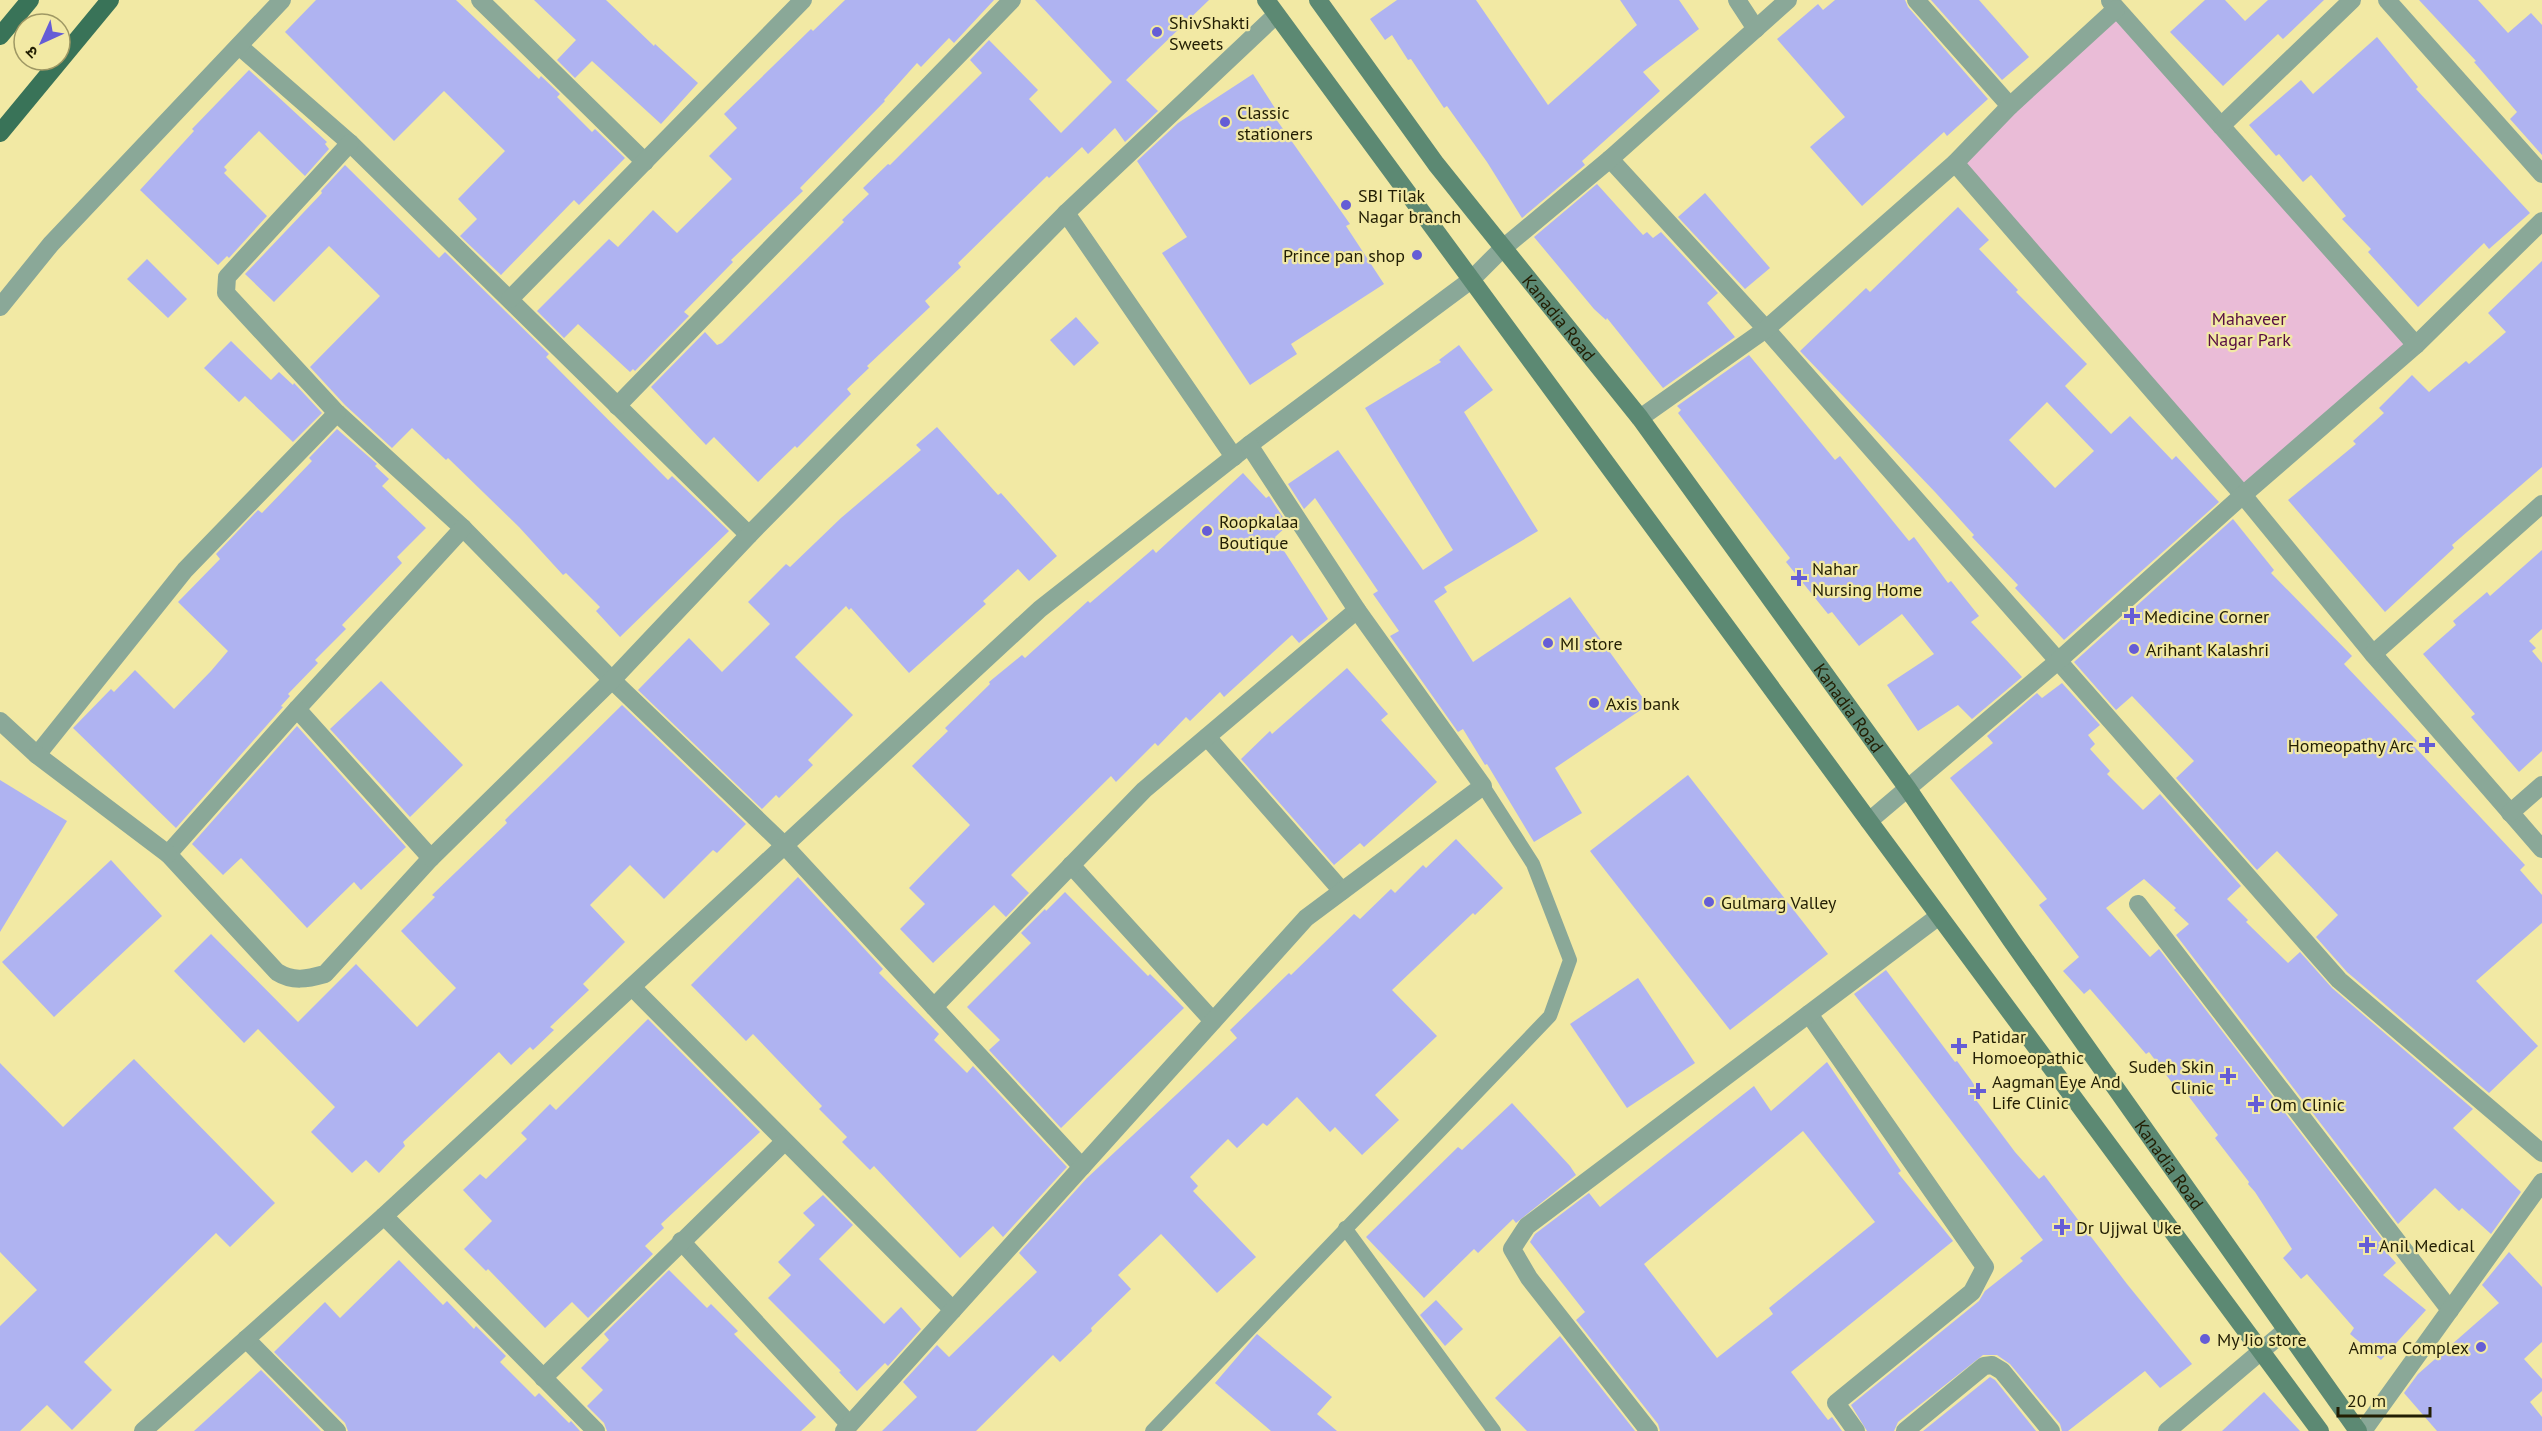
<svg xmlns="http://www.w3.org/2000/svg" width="2542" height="1431" font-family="'PT Sans','Noto Sans Devanagari',sans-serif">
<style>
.green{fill:#eabcd7}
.building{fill:#afb3f1;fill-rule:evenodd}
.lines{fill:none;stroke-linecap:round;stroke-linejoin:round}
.service{stroke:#8aa898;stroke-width:14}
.minor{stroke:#8aa898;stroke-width:18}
.tertiary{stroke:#8aa898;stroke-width:18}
.secondary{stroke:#5c8973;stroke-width:18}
.primary{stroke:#397358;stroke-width:18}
.poi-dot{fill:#655dd6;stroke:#f2e9a4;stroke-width:2}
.labels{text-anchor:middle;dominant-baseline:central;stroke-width:4.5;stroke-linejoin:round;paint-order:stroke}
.poi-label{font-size:18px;fill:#221e03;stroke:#f2e9a4;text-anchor:start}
.street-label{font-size:18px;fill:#221e03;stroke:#f2e9a4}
.park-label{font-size:18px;fill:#570d42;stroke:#f2e9a4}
</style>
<rect width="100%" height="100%" fill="#f2e9a4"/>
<!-- green -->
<path class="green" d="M 2116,9 L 2416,345 L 2243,495 L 1955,163 Z"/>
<!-- building -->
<g class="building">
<path d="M 316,0 L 456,0 L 539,79 L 541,76 L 560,94 L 557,97 L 592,132 L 595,129 L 625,158 L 579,205 L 574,200 L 501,275 L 460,236 L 477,219 L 458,199 L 505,151 L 444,91 L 394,141 L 285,32 Z"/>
<path d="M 534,0 L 606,0 L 654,46 L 655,44 L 698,83 L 661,124 L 592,61 L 575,78 L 557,60 L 576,40 Z"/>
<path d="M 845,0 L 994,0 L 954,43 L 949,38 L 921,67 L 917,63 L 884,100 L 885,101 L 800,188 L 803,191 L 731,260 L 733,262 L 684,312 L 689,316 L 635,371 L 633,369 L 630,372 L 578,324 L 564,338 L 537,311 L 609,239 L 618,247 L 653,210 L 677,233 L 732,179 L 709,156 L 737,128 L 724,114 L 811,29 L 813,31 Z"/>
<path d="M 1035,0 L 1209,0 L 1126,80 L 1158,111 L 1125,142 L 1115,128 L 1088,154 L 1082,147 L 1049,178 L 1047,176 L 958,263 L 961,267 L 925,301 L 930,307 L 867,366 L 869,368 L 847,389 L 851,394 L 797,448 L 795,446 L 758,482 L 714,437 L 706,445 L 651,387 L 705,332 L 717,345 L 722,343 L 844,222 L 842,220 L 869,194 L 863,188 L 888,164 L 890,165 L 982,73 L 970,60 L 989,40 L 1038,90 L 1029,99 L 1061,133 L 1112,82 Z"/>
<path d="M 1397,0 L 1476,0 L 1548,105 L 1637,25 L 1620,0 L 1679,0 L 1699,29 L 1643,72 L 1660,91 L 1582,161 L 1585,165 L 1522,218 L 1487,162 L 1447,106 L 1444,108 L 1411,59 L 1408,60 L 1392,35 L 1385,40 L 1370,19 Z"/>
<path d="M 1835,0 L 1905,0 L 1908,7 L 1988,99 L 1947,136 L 1944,132 L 1862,206 L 1810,147 L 1845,117 L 1777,39 L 1818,4 L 1823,10 Z"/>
<path d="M 1931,0 L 1979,0 L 2029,57 L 2002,80 Z"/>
<path d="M 2205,0 L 2225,0 L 2245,21 L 2268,0 L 2324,0 L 2283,39 L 2278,34 L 2223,86 L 2170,32 Z"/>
<path d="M 2419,0 L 2478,0 L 2508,33 L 2531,13 L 2542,25 L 2542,155 L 2510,119 L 2517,112 L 2474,62 L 2476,61 Z"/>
<path d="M 2377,37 L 2418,87 L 2416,89 L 2530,213 L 2489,249 L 2484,243 L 2418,307 L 2368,252 L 2371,249 L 2342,219 L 2346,216 L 2311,175 L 2303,182 L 2279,154 L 2276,156 L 2249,125 L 2301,80 L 2313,94 Z"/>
<path d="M 249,70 L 327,142 L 325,144 L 329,149 L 305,176 L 259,131 L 224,167 L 227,170 L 224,173 L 267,216 L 229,258 L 227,256 L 218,265 L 140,190 L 194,131 L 192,129 Z"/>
<path d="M 1253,74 L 1280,116 L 1276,119 L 1350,224 L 1346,226 L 1384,284 L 1291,344 L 1297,354 L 1250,385 L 1162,253 L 1187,237 L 1137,161 L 1178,123 Z"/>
<path d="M 345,165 L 439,258 L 445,252 L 549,354 L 546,357 L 668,480 L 672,476 L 729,531 L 620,637 L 596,611 L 600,607 L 566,573 L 563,575 L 519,527 L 448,458 L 446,460 L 412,428 L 392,448 L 345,405 L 310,367 L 380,296 L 329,246 L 274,302 L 245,274 L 322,193 L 321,191 Z"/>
<path d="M 1597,184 L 1643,235 L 1647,232 L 1653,238 L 1661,232 L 1718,293 L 1707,303 L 1735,337 L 1663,388 L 1607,318 L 1606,320 L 1594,309 L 1534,237 Z"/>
<path d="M 1705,193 L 1770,268 L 1745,289 L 1678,217 Z"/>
<path d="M 1958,207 L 1989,240 L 1979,249 L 2018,290 L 2016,292 L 2087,364 L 2065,386 L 2111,434 L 2130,416 L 2172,460 L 2176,456 L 2219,502 L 2064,640 L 2015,588 L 2018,585 L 1972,537 L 1974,535 L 1935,492 L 1800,351 L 1866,288 L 1870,292 ZM 2047,402 L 2094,451 L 2055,488 L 2009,440 Z"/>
<path d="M 147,259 L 187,299 L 168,318 L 127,279 Z"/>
<path d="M 2542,261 L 2542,467 L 2452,545 L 2454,548 L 2385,612 L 2288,500 L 2356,444 L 2353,441 L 2384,413 L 2379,408 L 2412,375 L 2429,392 L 2466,361 L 2469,364 L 2506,332 L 2488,313 Z"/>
<path d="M 1076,317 L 1099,343 L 1074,366 L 1050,340 Z"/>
<path d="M 231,341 L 271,380 L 279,372 L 293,385 L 294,383 L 322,413 L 293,442 L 245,396 L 239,402 L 204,368 Z"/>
<path d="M 1459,345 L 1493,390 L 1464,412 L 1538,531 L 1444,587 L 1447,592 L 1434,601 L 1473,662 L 1570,597 L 1648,705 L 1555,768 L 1582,813 L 1534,842 L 1487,764 L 1485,765 L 1463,729 L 1458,732 L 1390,636 L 1399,631 L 1373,594 L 1378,591 L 1315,498 L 1304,509 L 1288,484 L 1338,450 L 1423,570 L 1453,550 L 1365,408 L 1441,362 L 1439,360 Z"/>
<path d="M 1749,355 L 1835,460 L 1840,456 L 1909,541 L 1914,537 L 1948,583 L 1951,581 L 1979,616 L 1971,622 L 2022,677 L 1972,719 L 1958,705 L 1918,731 L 1887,685 L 1934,654 L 1902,614 L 1859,646 L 1832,612 L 1828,614 L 1786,562 L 1790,558 L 1678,413 L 1681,410 L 1677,406 Z"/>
<path d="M 937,427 L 998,495 L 1001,493 L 1057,556 L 1029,581 L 1018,569 L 983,601 L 986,604 L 909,673 L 851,608 L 849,610 L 846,606 L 795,657 L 853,715 L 808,760 L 813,765 L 779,798 L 776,795 L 762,809 L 638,690 L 689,638 L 722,672 L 770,624 L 748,602 L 786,564 L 790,567 L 841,518 L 921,450 L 916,445 Z"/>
<path d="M 337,429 L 377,464 L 375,466 L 389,479 L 382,486 L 426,528 L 397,557 L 402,563 L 342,625 L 346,629 L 315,660 L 318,663 L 288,694 L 290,696 L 281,706 L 283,707 L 176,828 L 73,728 L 111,689 L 114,692 L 135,670 L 174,709 L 211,671 L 228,651 L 178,602 L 220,559 L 216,554 L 258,510 L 262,513 L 312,461 L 309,458 Z"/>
<path d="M 1243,473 L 1266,498 L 1269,496 L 1288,525 L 1275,537 L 1328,619 L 1299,643 L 1292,635 L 1224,697 L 1220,692 L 1190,721 L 1186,717 L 1158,746 L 1155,743 L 1116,782 L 1111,776 L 1011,875 L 1029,893 L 1006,917 L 994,905 L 933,963 L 900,929 L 925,904 L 909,888 L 970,825 L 912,766 L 948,731 L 945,728 L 990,684 L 989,682 L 1022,655 L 1025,658 L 1088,601 L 1090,603 L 1153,549 L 1156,553 Z"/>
<path d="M 2233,519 L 2274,570 L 2271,573 L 2352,656 L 2344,664 L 2417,741 L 2413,745 L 2525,865 L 2520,870 L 2542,895 L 2542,923 L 2476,981 L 2538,1046 L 2489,1093 L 2347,972 L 2316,937 L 2338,915 L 2277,851 L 2257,870 L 2176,778 L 2194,761 L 2132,696 L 2116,710 L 2074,662 Z"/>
<path d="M 2542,550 L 2542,629 L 2529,641 L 2536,648 L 2532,651 L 2542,663 L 2542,751 L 2519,772 L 2471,717 L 2475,714 L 2423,654 L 2456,625 L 2453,621 L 2487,592 L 2490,596 Z"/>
<path d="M 1347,668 L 1388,714 L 1381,720 L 1437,782 L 1364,847 L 1360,843 L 1334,865 L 1241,759 L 1270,731 L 1272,734 Z"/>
<path d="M 381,681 L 463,765 L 410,817 L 330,729 Z"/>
<path d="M 2062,683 L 2100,725 L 2088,735 L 2095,744 L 2090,749 L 2110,771 L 2107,774 L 2143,810 L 2160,794 L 2241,886 L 2227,899 L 2248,920 L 2246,922 L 2288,963 L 2300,952 L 2332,988 L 2473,1109 L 2453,1128 L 2521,1192 L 2491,1234 L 2462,1208 L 2459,1211 L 2435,1188 L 2398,1224 L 2176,935 L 2189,924 L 2174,910 L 2176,908 L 2144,879 L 2106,908 L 2150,957 L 2159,949 L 2382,1239 L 2378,1243 L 2396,1263 L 2383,1275 L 2426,1310 L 2381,1360 L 2350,1334 L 2354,1328 L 2307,1274 L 2301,1279 L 2283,1258 L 2292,1249 L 2255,1192 L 2248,1184 L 2249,1182 L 2215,1138 L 2218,1135 L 2183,1089 L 2179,1092 L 2149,1052 L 2146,1054 L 2090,989 L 2084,994 L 2063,971 L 2079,957 L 2039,905 L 2047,899 L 1950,778 L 1993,743 L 1987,736 L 2037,693 L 2042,698 Z"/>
<path d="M 622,705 L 746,824 L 717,853 L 713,850 L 664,899 L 630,865 L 590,905 L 625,942 L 583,984 L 589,990 L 550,1027 L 554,1030 L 533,1050 L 530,1047 L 511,1065 L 499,1052 L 403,1142 L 405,1146 L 379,1173 L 366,1160 L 352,1173 L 311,1132 L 335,1107 L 258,1029 L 244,1043 L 174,971 L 211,934 L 298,1022 L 356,964 L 417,1027 L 456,988 L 401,931 L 435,897 L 432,895 L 507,823 L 505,820 Z"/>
<path d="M 297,726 L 406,847 L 361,890 L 354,882 L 307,928 L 241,858 L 223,875 L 192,844 Z"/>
<path d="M 1688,775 L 1828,954 L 1730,1030 L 1590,851 Z"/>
<path d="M 0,780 L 67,821 L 0,932 Z"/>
<path d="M 1456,839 L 1503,888 L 1475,915 L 1473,913 L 1392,990 L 1437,1036 L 1375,1095 L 1399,1120 L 1362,1155 L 1335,1127 L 1330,1132 L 1297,1097 L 1267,1126 L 1263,1123 L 1237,1148 L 1228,1139 L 1190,1177 L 1198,1186 L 1193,1191 L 1256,1257 L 1217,1293 L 1161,1234 L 1118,1275 L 1131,1289 L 1091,1328 L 1092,1331 L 1060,1362 L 1053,1355 L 976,1431 L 882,1431 L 917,1397 L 903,1382 L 937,1345 L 949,1357 L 1037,1272 L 1019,1253 L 1087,1178 L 1237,1038 L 1230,1030 L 1289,973 L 1291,975 L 1354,914 L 1360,919 L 1391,889 L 1395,893 L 1423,865 L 1426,868 Z"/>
<path d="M 111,860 L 162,916 L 54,1017 L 2,962 Z"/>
<path d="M 798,877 L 883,969 L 879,973 L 939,1034 L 934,1040 L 967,1073 L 973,1066 L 1067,1167 L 1003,1237 L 993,1226 L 960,1258 L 874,1166 L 870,1170 L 842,1142 L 847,1137 L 819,1109 L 822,1106 L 753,1034 L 746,1041 L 691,985 Z"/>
<path d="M 1065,892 L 1148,976 L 1150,974 L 1184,1008 L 1061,1128 L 989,1050 L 1000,1040 L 967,1007 L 1031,943 L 1021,933 L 1045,909 L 1046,911 Z"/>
<path d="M 1886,970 L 1955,1062 L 1957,1061 L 1971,1080 L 1981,1096 L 1976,1100 L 2015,1152 L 2039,1179 L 2044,1175 L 2127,1284 L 2192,1364 L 2160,1388 L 2145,1371 L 2068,1431 L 2062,1431 L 2060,1424 L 2010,1364 L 1997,1355 L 1983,1355 L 1898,1422 L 1894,1431 L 1867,1431 L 1851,1405 L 1979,1301 L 1985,1291 L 2023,1261 L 2020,1258 L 2043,1240 L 1854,994 Z"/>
<path d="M 1638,978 L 1695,1063 L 1627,1108 L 1570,1024 Z"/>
<path d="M 648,1019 L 760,1132 L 661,1224 L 664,1228 L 645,1246 L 653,1254 L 588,1318 L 572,1302 L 545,1328 L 488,1269 L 486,1271 L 464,1249 L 492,1221 L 463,1190 L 480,1174 L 486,1179 L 527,1139 L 521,1133 L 550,1104 L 556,1110 Z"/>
<path d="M 134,1059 L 275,1203 L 230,1247 L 216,1233 L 84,1362 L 112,1390 L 72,1430 L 47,1405 L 20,1431 L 0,1431 L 0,1326 L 37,1290 L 0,1252 L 0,1063 L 63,1127 Z"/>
<path d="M 1827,1062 L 1901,1171 L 1898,1173 L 1953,1241 L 1791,1372 L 1828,1420 L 1832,1417 L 1842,1431 L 1660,1431 L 1658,1424 L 1576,1320 L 1585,1312 L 1530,1242 L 1535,1234 L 1589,1193 L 1600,1207 L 1754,1086 L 1771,1111 ZM 1803,1131 L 1875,1222 L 1769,1308 L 1773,1314 L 1717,1358 L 1644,1264 Z"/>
<path d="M 1512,1103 L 1570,1166 L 1576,1175 L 1516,1223 L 1513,1219 L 1478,1253 L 1474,1249 L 1424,1298 L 1366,1237 L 1458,1147 L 1462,1150 Z"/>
<path d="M 823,1195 L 853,1225 L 819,1259 L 884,1324 L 901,1307 L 921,1329 L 888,1366 L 885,1363 L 857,1391 L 839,1372 L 841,1371 L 768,1298 L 791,1275 L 778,1262 L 815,1225 L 803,1213 Z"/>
<path d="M 2509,1252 L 2542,1287 L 2542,1342 L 2524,1359 L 2542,1379 L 2542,1391 L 2530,1402 L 2542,1417 L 2542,1431 L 2437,1431 L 2404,1393 L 2418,1374 L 2499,1303 L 2482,1285 Z"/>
<path d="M 399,1260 L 443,1305 L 447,1301 L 474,1329 L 476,1326 L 506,1356 L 500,1362 L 535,1397 L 539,1393 L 569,1423 L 571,1421 L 580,1431 L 348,1431 L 345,1423 L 274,1352 L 325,1302 L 340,1318 Z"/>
<path d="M 669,1270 L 707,1308 L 711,1304 L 738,1331 L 734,1334 L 816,1417 L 801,1431 L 607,1431 L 604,1423 L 587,1406 L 603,1390 L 581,1368 L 609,1340 L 604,1334 Z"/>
<path d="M 1436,1300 L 1463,1329 L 1445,1346 L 1420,1315 Z"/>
<path d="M 1257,1334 L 1332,1397 L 1317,1414 L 1337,1431 L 1271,1431 L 1215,1383 Z"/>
<path d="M 1560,1336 L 1635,1431 L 1527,1431 L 1495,1398 Z"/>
<path d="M 261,1370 L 321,1431 L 194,1431 Z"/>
<path d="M 1990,1377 L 1995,1380 L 2036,1431 L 1923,1431 Z"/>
<path d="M 2264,1392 L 2300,1431 L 2222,1431 Z"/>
</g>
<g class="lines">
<!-- service -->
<g class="service">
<path d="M 1345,1228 L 1494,1431"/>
<path d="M 1152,1431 L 1550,1016 L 1570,960 L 1533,864 L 1483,786"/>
</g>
<!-- minor -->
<g class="minor">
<path d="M 480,0 L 645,162"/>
<path d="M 1737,0 L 1756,29"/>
<path d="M 1916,0 L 2010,106"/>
<path d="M 2387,0 L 2542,174"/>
<path d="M 2110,1 L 2416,345"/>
<path d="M 239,46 L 350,143 L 749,535"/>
<path d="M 2221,126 L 2352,0"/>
<path d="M 350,143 L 227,277 L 226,293 L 337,413 L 463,528 L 612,680 L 784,845 L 1082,1167"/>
<path d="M 1610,159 L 1766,329 L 2339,980 L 2542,1153"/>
<path d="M 1955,163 L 2243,495 L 2373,654 L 2542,849"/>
<path d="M 1066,213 L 1234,457"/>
<path d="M 510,299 L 803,0"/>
<path d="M 617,406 L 1012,0"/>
<path d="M 1640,418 L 1766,329 L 1955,163 L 2010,106 L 2116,9"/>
<path d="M 463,528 L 297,709 L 168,854 L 277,972 C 293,982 307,979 325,974 L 431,858 L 612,680 L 749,535 L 1066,213 L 1276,15"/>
<path d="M 2373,654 L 2542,504"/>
<path d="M 297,709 L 431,858"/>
<path d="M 0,721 L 37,755 L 185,570 L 337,413"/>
<path d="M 1207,737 L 1342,891"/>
<path d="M 37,755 L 168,854"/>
<path d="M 2510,813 L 2542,785"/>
<path d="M 1869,821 L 2058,661 L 2243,495 L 2416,345 L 2542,221"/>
<path d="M 1071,865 L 1213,1021"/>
<path d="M 2138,904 L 2450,1310"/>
<path d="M 632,987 L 953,1310"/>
<path d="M 934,1007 L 1144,790 L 1357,610"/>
<path d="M 1809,1014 L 1985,1267 L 1972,1292 L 1836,1403 L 1856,1431"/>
<path d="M 384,1216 L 596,1431"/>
<path d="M 681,1241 L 849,1424"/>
<path d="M 246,1339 L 337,1431"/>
<path d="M 543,1378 L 784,1142"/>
<path d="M 143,1431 L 384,1216 L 1040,609 L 1249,445 L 1471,280 L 1502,249 L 1610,159 L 1788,0"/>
<path d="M 844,1431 L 1306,918 L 1483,786 L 1357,610 L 1249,445"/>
<path d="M 1649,1431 L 1529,1278 L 1512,1249 L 1527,1226 L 1939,916"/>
<path d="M 1905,1431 L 1984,1366 L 1992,1365 L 2002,1371 L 2051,1431"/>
<path d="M 2167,1431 L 2286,1330"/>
<path d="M 2363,1431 L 2542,1182"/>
</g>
<!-- tertiary -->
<path class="tertiary" d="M 0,307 L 51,244 L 282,0"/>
<!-- secondary -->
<g class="secondary">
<path d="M 1266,0 L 1869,821 L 2320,1431"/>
<path id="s1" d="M 1318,0 L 1436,164 L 1640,418 L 1908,789 L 2011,940 L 2358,1431"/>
</g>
<!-- primary -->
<g class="primary">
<path d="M 0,36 L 30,0"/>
<path d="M 0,133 L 110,0"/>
</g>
</g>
<!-- markers -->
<g class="poi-dot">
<circle cx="1157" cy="32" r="6"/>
<circle cx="1225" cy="122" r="6"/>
<circle cx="1346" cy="205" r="6"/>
<circle cx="1417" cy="255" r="6"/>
<circle cx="1207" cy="531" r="6"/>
<path d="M1796 569h6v6h6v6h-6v6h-6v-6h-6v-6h6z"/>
<path d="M2129 607h6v6h6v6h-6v6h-6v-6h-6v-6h6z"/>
<circle cx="1548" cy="643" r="6"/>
<circle cx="2134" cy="649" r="6"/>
<circle cx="1594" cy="703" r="6"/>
<path d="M2424 736h6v6h6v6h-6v6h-6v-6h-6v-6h6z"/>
<circle cx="1709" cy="902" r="6"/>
<path d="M1956 1037h6v6h6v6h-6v6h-6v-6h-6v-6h6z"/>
<path d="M2225 1067h6v6h6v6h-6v6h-6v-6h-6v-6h6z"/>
<path d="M1975 1082h6v6h6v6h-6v6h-6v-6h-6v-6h6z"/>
<path d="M2253 1095h6v6h6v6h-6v6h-6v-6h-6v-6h6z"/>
<path d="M2059 1218h6v6h6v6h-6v6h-6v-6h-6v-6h6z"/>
<path d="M2364 1236h6v6h6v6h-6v6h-6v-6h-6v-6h6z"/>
<circle cx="2205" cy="1339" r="6"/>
<circle cx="2481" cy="1347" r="6"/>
</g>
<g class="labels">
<!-- poi labels -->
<g class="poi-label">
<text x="1169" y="22">ShivShakti<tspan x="1169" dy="21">Sweets</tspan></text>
<text x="1237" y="112">Classic<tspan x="1237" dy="21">stationers</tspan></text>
<text x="1358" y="195">SBI Tilak<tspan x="1358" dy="21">Nagar branch</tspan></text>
<text x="1405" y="255" text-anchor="end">Prince pan shop</text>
<text x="1219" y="521">Roopkalaa<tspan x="1219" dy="21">Boutique</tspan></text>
<text x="1812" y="568">Nahar<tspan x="1812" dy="21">Nursing Home</tspan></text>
<text x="2144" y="616">Medicine Corner</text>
<text x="1560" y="643">MI store</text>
<text x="2146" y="649">Arihant Kalashri</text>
<text x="1606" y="703">Axis bank</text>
<text x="2414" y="745" text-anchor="end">Homeopathy Arc</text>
<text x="1721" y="902">Gulmarg Valley</text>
<text x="1972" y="1036">Patidar<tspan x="1972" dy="21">Homoeopathic</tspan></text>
<text x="2214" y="1066" text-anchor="end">Sudeh Skin<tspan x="2214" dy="21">Clinic</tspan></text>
<text x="1992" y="1081">Aagman Eye And<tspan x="1992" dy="21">Life Clinic</tspan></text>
<text x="2270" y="1104">Om Clinic</text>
<text x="2076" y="1227">Dr Ujjwal Uke</text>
<text x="2379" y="1245">Anil Medical</text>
<text x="2217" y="1339">My Jio store</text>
<text x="2469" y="1347" text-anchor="end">Amma Complex</text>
</g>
<!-- street labels -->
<g class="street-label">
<text stroke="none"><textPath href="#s1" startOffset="399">Kanadia Road</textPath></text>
<text stroke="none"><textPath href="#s1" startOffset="885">Kanadia Road</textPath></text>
<text stroke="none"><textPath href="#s1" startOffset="1443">Kanadia Road</textPath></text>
</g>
<!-- park labels -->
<g class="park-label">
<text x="2249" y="318">Mahaveer<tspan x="2249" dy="21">Nagar Park</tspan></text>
</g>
</g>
<!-- north arrow -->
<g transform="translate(42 42) rotate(225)"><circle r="28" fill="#f2e9a4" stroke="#9f9864" stroke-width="1.5"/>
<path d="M0-4.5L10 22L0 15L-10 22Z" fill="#655dd6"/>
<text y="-9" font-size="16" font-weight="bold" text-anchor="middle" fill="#221e03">उ</text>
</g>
<!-- scale -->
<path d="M2338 1407v9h92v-9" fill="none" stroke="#221e03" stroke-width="3"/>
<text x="2347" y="1407" font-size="18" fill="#221e03" stroke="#f2e9a4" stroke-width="4.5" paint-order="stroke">20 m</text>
</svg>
